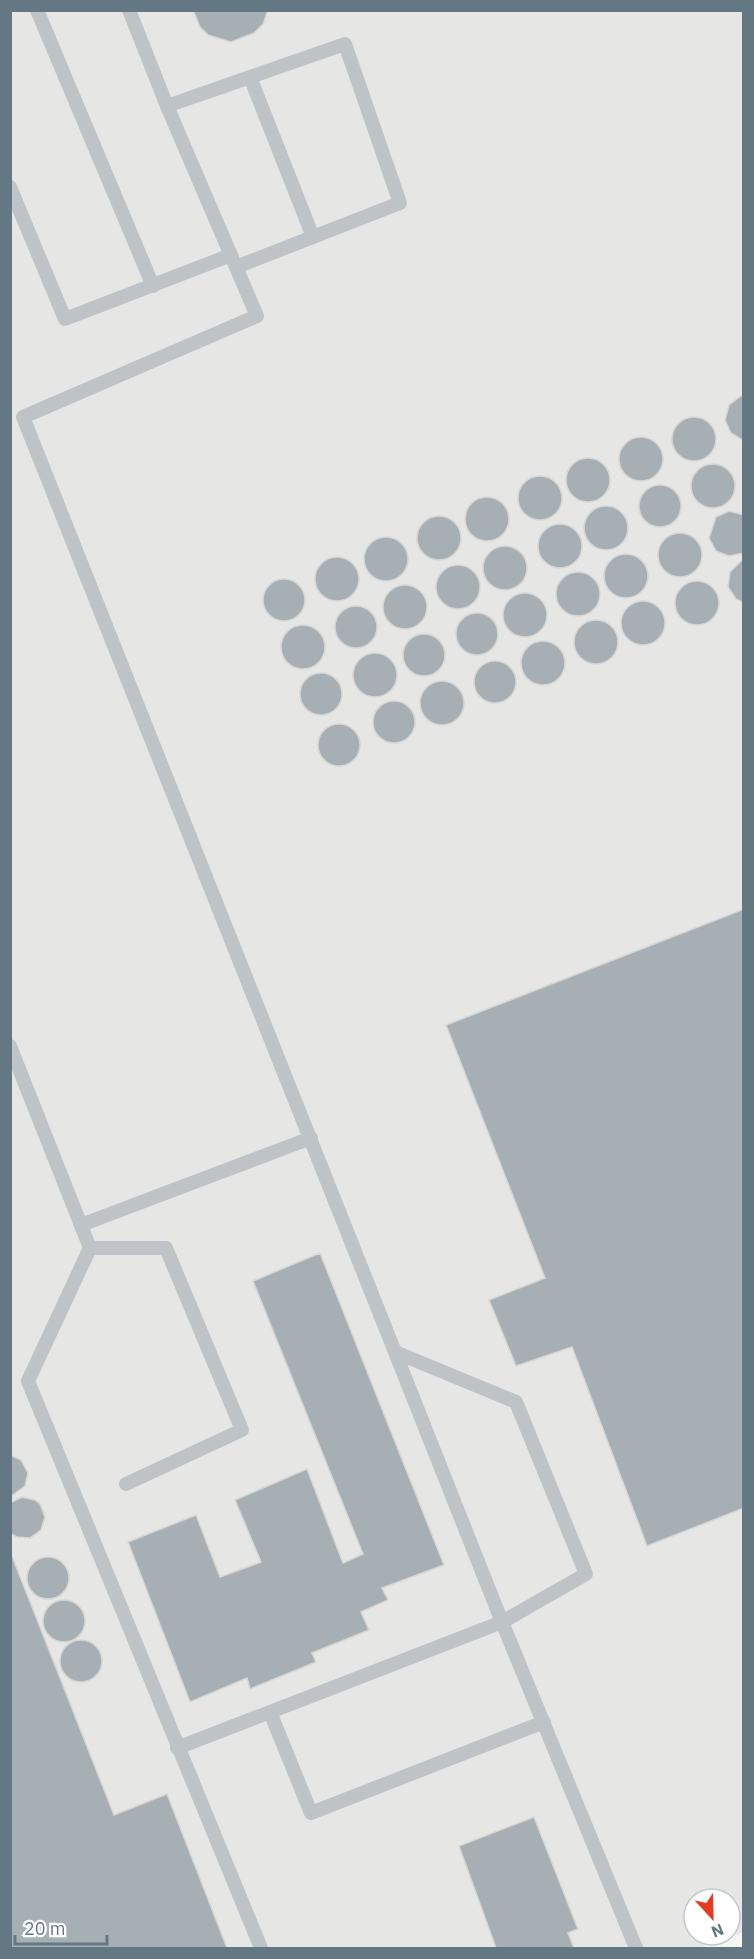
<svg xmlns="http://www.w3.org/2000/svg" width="754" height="1959" font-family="'IBM Plex Sans',sans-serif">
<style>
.built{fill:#e6e6e5;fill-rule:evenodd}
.building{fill:#a6b0b4;stroke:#d6d6d4;stroke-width:1.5}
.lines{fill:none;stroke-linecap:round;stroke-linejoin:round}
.service{stroke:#bdc3c6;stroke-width:14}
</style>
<rect width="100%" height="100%" fill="#f5f5f1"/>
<!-- built -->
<path class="built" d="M 11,11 L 743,11 L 743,1932 L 700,1948 L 11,1948 ZM 694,1899 L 730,1899 L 730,1935 L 694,1935 Z"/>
<!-- building -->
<g class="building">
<path d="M 193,10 L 268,10 L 263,24 L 254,33 L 231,42 L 208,35 L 200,27 Z"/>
<path d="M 741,396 L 744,396 L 744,441 L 731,433 L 725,420 L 729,405 Z"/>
<circle cx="694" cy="439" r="22"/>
<circle cx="641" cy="459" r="22"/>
<circle cx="588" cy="480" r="22"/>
<circle cx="713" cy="486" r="22"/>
<circle cx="540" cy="498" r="22"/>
<circle cx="660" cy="506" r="21"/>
<circle cx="487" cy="519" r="22"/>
<circle cx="606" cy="528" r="22"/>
<path d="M 729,511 L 744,515 L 744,553 L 729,556 L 716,551 L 709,538 L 716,517 Z"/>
<circle cx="439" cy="538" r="22"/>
<circle cx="560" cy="546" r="22"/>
<circle cx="680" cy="555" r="22"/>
<circle cx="386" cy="559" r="22"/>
<circle cx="505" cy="568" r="22"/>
<circle cx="626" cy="576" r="22"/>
<circle cx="337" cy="579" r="22"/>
<path d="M 741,561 L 744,561 L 744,603 L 736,599 L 728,587 L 730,572 Z"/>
<circle cx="458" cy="587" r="22"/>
<circle cx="578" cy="594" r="22"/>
<circle cx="284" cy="600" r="21"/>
<circle cx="697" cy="603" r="22"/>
<circle cx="405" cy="607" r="22"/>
<circle cx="525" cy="615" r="22"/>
<circle cx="643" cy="623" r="22"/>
<circle cx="356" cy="627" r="21"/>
<circle cx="477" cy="634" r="21"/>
<circle cx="596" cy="642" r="22"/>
<circle cx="303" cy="647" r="22"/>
<circle cx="424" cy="655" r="21"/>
<circle cx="543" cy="663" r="22"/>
<circle cx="375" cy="675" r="22"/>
<circle cx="495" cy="682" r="21"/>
<circle cx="321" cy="694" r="21"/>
<circle cx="442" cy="703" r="22"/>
<circle cx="394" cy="722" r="21"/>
<circle cx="339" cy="745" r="21"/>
<path d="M 744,909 L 744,1508 L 647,1546 L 572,1347 L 516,1366 L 489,1300 L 545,1278 L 446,1025 Z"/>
<path d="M 320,1253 L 444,1565 L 382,1588 L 388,1600 L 361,1612 L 369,1630 L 312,1653 L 316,1662 L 250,1689 L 247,1678 L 190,1702 L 128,1542 L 196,1515 L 220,1577 L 261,1562 L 235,1500 L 307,1469 L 343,1563 L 363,1554 L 253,1281 Z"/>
<path d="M 10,1455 L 21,1460 L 28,1473 L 25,1486 L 10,1497 Z"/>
<path d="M 22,1497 L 35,1500 L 40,1504 L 45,1517 L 41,1530 L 30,1538 L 17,1537 L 10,1533 L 10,1503 Z"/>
<path d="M 10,1551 L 114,1815 L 167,1794 L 227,1948 L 10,1948 Z"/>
<circle cx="48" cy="1578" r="21"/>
<circle cx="64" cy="1621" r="21"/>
<circle cx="81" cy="1661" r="21"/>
<path d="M 534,1817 L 578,1929 L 568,1933 L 574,1948 L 496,1948 L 459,1846 Z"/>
</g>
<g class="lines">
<!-- service -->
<g class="service">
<path d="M 37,10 L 153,286"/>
<path d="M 129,10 L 167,106"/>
<path d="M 250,77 L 313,237"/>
<path d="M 10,187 L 65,319 L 231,255"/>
<path d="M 236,267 L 167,106 L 345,44 L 400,203 L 236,267 L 257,316 L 23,417 L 395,1352 L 516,1402 L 586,1574 L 502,1622 L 395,1352"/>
<path d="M 10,1046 L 90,1248 L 28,1381 L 261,1948"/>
<path d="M 81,1225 L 311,1138"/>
<path d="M 90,1248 L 166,1248 L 242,1430 L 126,1484"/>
<path d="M 270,1712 L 311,1813 L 544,1722"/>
<path d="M 177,1748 L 502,1622 L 636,1948"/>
</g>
</g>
<!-- border -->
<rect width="754" height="1959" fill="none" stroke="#637883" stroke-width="24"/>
<!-- north arrow -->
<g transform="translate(712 1917) rotate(158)"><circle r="28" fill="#ffffff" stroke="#c1c9cd" stroke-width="1.5"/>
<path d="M0-4.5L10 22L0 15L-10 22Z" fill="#e63920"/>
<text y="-9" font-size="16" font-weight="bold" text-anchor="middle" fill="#637883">N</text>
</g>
<!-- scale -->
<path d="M15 1935v9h92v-9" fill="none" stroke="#637883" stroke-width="3"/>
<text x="24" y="1935" font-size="18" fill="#637883" stroke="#ffffff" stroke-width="4.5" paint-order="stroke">20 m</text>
</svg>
